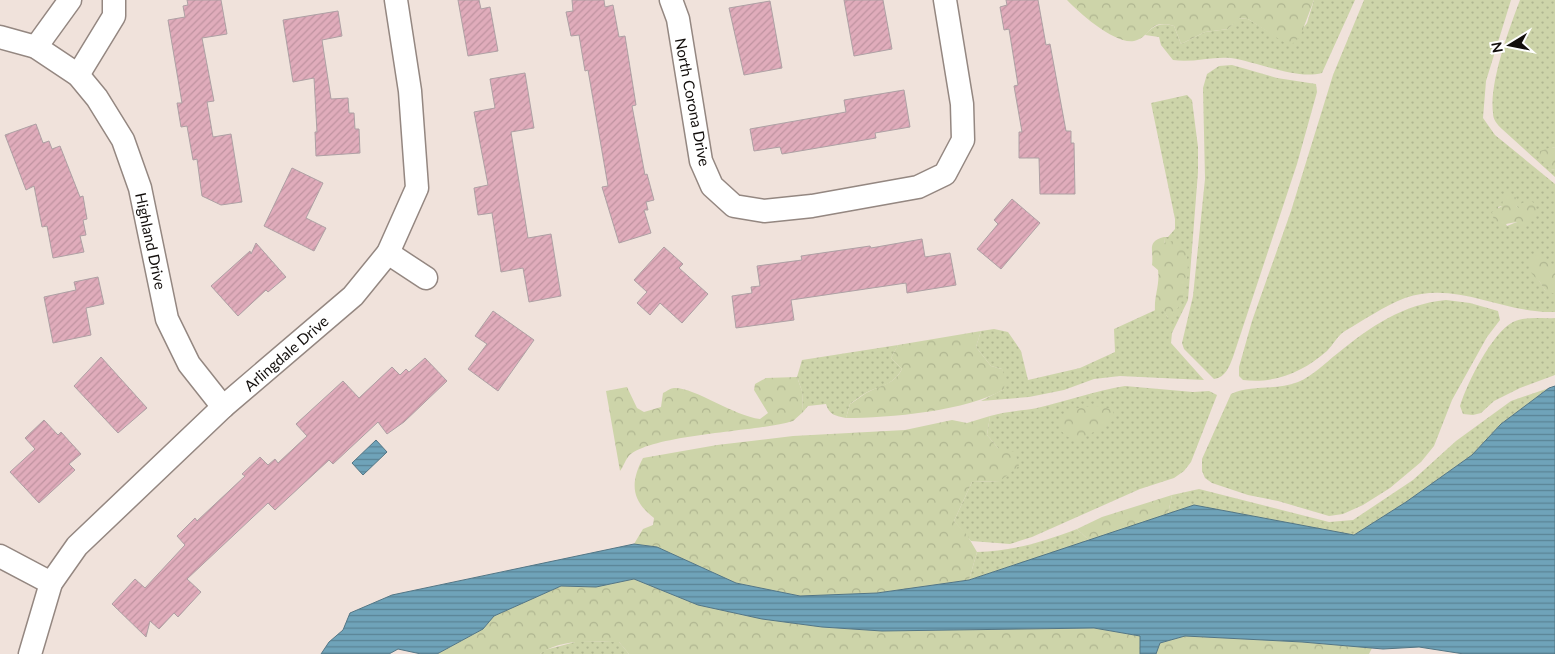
<svg xmlns="http://www.w3.org/2000/svg" width="1555" height="654" font-family="Lato,sans-serif">
<style>
.grass{fill:url(#grass-dots);fill-rule:evenodd}
.forest{fill:url(#forest-crowns)}
.water{fill:url(#water-rules);stroke:#537685}
.building{fill:url(#building-hatch);stroke:#aea0a4}
.lines{fill:none;stroke-linecap:round;stroke-linejoin:round}
.minor-casing{stroke:#948781;stroke-width:25}
.minor{stroke:#fff;stroke-width:22}
.labels{text-anchor:middle;dominant-baseline:central;stroke-width:4;stroke-linejoin:round;paint-order:stroke}
.street-label{font-size:15px;fill:#120e0c;stroke:#fff}
</style>
<defs>
<pattern id="grass-dots" width="8" height="8" patternUnits="userSpaceOnUse" patternTransform="scale(1.25)"><rect width="8" height="8" fill="#cdd4a9"/><path d="M2 2h.1M6 6h.1" fill="none" stroke="#afb590" stroke-width="1.8" stroke-linecap="round"/></pattern>
<pattern id="forest-crowns" width="20" height="18" patternUnits="userSpaceOnUse" patternTransform="scale(1.25)"><rect width="20" height="18" fill="#cdd4a9"/><path d="M2 6a3 3 0 1 1 6 0M12 15a3 3 0 1 1 6 0" fill="none" stroke="#afb590"/></pattern>
<pattern id="water-rules" width="6" height="5" patternUnits="userSpaceOnUse" patternTransform="scale(1.25)"><rect width="6" height="5" fill="#6fa3b9"/><path d="M0 2.5h6" fill="none" stroke="#5a8395"/></pattern>
<pattern id="building-hatch" width="6" height="6" patternUnits="userSpaceOnUse" patternTransform="scale(1.25)"><rect width="6" height="6" fill="#e0acbb"/><path d="M-1 1l2-2M0 6l6-6M5 7l2-2" fill="none" stroke="#bf93a0"/></pattern>
</defs>
<rect width="100%" height="100%" fill="#f0e2db"/>
<!-- grass -->
<g class="grass">
<path d="M 1314,0 L 1355,0 L 1322,73 C 1296,80 1258,62 1231,58 C 1212,56 1193,63 1173,60 L 1161,45 L 1159,37 L 1145,35 C 1154,25 1161,22 1174,26 L 1181,44 L 1205,32 L 1228,29 L 1238,18 L 1248,19 L 1290,45 L 1307,23 Z"/>
<path d="M 1364,0 L 1511,0 L 1486,81 L 1483,118 L 1495,135 L 1555,184 L 1555,269 L 1549,269 L 1538,279 L 1545,290 L 1555,293 L 1555,312 C 1503,314 1457,280 1405,298 C 1384,306 1364,320 1345,331 C 1338,335 1333,345 1327,351 C 1303,372 1275,384 1243,380 L 1239,376 L 1239,367 L 1252,321 L 1291,211 L 1333,75 ZM 1502,206 L 1516,206 L 1520,210 L 1517,222 L 1507,226 L 1498,207 Z"/>
<path d="M 1520,0 L 1555,0 L 1555,148 L 1552,147 L 1551,170 L 1555,169 L 1555,177 L 1502,129 C 1497,124 1493,120 1493,113 C 1489,83 1509,29 1520,0 Z"/>
<path d="M 1232,65 L 1277,78 L 1316,84 L 1317,92 L 1297,164 L 1233,357 C 1229,367 1226,377 1214,379 L 1184,349 L 1182,343 L 1193,296 L 1205,179 L 1203,88 L 1207,74 L 1219,66 Z"/>
<path d="M 1187,95 L 1192,100 L 1198,147 L 1198,172 L 1188,300 L 1172,333 L 1171,343 L 1204,380 L 1120,376 L 1094,379 L 1064,390 L 1029,397 L 981,401 L 1004,389 L 1002,369 L 991,366 L 976,347 L 981,331 L 994,329 L 1008,332 L 1021,351 L 1028,380 L 1080,368 L 1115,352 L 1114,329 L 1162,307 L 1168,318 L 1164,237 L 1168,237 L 1175,229 L 1175,219 L 1151,103 Z"/>
<path d="M 1446,300 L 1470,303 L 1498,311 L 1500,320 L 1487,337 L 1452,400 L 1434,446 L 1421,462 L 1390,488 L 1363,505 L 1343,514 L 1329,516 L 1278,501 L 1248,495 L 1212,483 L 1205,478 L 1202,471 L 1202,459 L 1231,394 C 1251,384 1276,391 1298,382 C 1313,376 1325,363 1338,353 C 1370,327 1403,304 1446,300 Z"/>
<path d="M 1555,318 L 1555,375 L 1520,388 L 1494,401 L 1481,413 L 1473,415 L 1463,414 L 1460,406 C 1467,383 1492,333 1513,322 C 1525,316 1542,319 1555,318 Z"/>
<path d="M 898,345 L 891,358 L 902,369 C 894,383 885,385 872,390 C 864,393 857,399 850,404 L 846,418 C 836,416 829,415 826,404 L 808,406 L 803,412 L 802,391 L 797,377 L 802,360 Z"/>
<path d="M 1125,386 L 1193,392 L 1209,391 L 1217,395 L 1191,462 L 1184,471 L 1174,478 L 1140,489 L 1032,537 L 1010,544 L 971,541 L 954,521 L 972,482 L 1000,481 L 998,448 L 987,435 L 990,416 C 1006,411 1021,411 1037,408 C 1067,401 1095,391 1125,386 Z"/>
<path d="M 1549,388 L 1501,424 L 1472,455 L 1406,502 L 1354,535 L 1278,522 L 1168,514 L 1172,495 L 1199,489 L 1329,522 L 1353,520 L 1413,480 L 1456,441 L 1511,401 Z"/>
<path d="M 1077,529 L 1090,541 L 969,580 L 977,552 C 1013,551 1043,542 1077,529 Z"/>
<path d="M 579,641 L 619,642 L 629,654 L 540,654 L 545,650 Z"/>
</g>
<!-- forest -->
<g class="forest">
<path d="M 1067,0 L 1314,0 L 1300,37 L 1290,46 L 1248,19 L 1239,18 L 1228,29 L 1205,32 L 1181,44 L 1174,26 C 1148,18 1152,37 1134,41 C 1116,45 1079,13 1067,0 Z"/>
<path d="M 1552,147 L 1555,148 L 1555,169 L 1551,170 L 1539,157 L 1540,151 Z"/>
<path d="M 1507,195 L 1514,196 L 1518,200 L 1516,206 L 1520,209 L 1522,203 L 1530,200 L 1535,204 L 1536,210 L 1534,215 L 1530,217 L 1529,223 L 1525,227 L 1520,227 L 1517,222 C 1504,223 1495,232 1492,212 L 1502,206 L 1503,200 Z"/>
<path d="M 1164,237 L 1164,243 L 1177,240 C 1179,244 1185,249 1186,253 C 1191,269 1185,310 1168,318 L 1162,308 L 1155,311 C 1154,295 1160,286 1158,270 L 1152,265 C 1154,249 1146,242 1164,237 Z"/>
<path d="M 1542,255 L 1548,261 L 1549,268 L 1555,269 L 1555,293 C 1542,293 1544,285 1537,279 C 1530,273 1526,265 1534,256 Z"/>
<path d="M 981,331 L 976,347 L 991,366 L 1002,369 L 1005,378 L 1004,389 C 969,411 888,418 846,418 L 850,404 C 857,400 863,394 870,391 C 884,384 894,384 902,369 L 891,358 L 898,345 Z"/>
<path d="M 797,377 L 802,391 L 803,412 L 793,421 C 759,432 648,434 628,457 C 625,461 623,467 620,471 L 606,391 L 627,387 L 637,408 L 644,412 L 661,407 L 663,393 C 667,391 671,388 674,388 C 694,387 734,416 760,419 L 768,413 L 754,390 L 755,384 L 766,378 Z"/>
<path d="M 1100,406 L 1113,410 L 1114,419 C 1105,430 1091,431 1080,440 L 1068,437 L 1060,430 C 1058,407 1082,407 1100,406 Z"/>
<path d="M 990,416 L 987,435 L 998,448 L 1015,452 L 1019,466 L 1000,481 L 972,482 L 954,521 L 967,535 L 977,552 L 969,580 L 877,593 L 800,596 L 736,583 L 657,547 L 634,544 L 643,529 L 653,525 L 654,518 C 631,500 630,483 643,458 L 717,445 L 793,436 L 905,430 L 952,420 L 967,423 Z"/>
<path d="M 1172,495 L 1168,514 L 1090,541 L 1077,529 L 1102,517 Z"/>
<path d="M 634,579 L 698,605 L 762,619 L 822,627 L 882,631 L 1094,628 L 1140,636 L 1140,654 L 629,654 L 619,642 C 594,642 562,638 540,654 L 437,654 L 483,629 L 494,616 L 561,586 L 596,587 Z"/>
<path d="M 1185,636 L 1302,642 L 1372,648 L 1369,654 L 1156,654 L 1160,643 Z"/>
</g>
<!-- water -->
<g class="water">
<path d="M 1555,386 L 1555,654 L 1464,654 L 1419,647 L 1383,649 L 1302,642 L 1185,636 L 1160,643 L 1156,654 L 1140,654 L 1140,636 L 1094,628 L 882,631 L 822,627 L 762,619 L 698,605 L 634,579 L 596,587 L 561,586 L 494,616 L 483,629 L 437,654 L 421,654 L 398,649 L 389,654 L 321,654 L 329,642 L 343,630 L 350,613 L 392,595 L 634,544 L 657,547 L 736,583 L 800,596 L 877,593 L 969,580 L 1194,505 L 1354,535 L 1406,502 L 1472,455 L 1501,424 L 1549,388 Z"/>
<path d="M 376,440 L 387,452 L 363,475 L 352,463 Z"/>
</g>
<!-- building -->
<g class="building">
<path d="M 187,0 L 221,0 L 227,34 L 202,38 L 214,101 L 207,102 L 213,137 L 231,134 L 242,202 L 221,205 L 202,196 L 197,159 L 193,160 L 187,126 L 181,127 L 177,103 L 182,103 L 168,20 L 185,17 L 183,6 L 188,5 Z"/>
<path d="M 458,0 L 479,0 L 481,9 L 490,7 L 498,51 L 468,56 Z"/>
<path d="M 572,0 L 604,0 L 605,7 L 613,5 L 619,37 L 625,36 L 636,105 L 632,106 L 645,175 L 647,174 L 654,200 L 646,202 L 648,210 L 644,210 L 651,233 L 619,243 L 602,187 L 608,186 L 588,70 L 585,71 L 579,35 L 571,36 L 566,12 L 573,11 Z"/>
<path d="M 844,0 L 883,0 L 892,49 L 854,56 Z"/>
<path d="M 1006,0 L 1038,0 L 1046,45 L 1050,44 L 1066,131 L 1071,131 L 1071,143 L 1074,143 L 1075,194 L 1040,194 L 1039,158 L 1019,158 L 1019,132 L 1022,132 L 1014,86 L 1018,85 L 1009,29 L 1004,30 L 1000,7 L 1007,5 Z"/>
<path d="M 770,1 L 782,68 L 744,75 L 729,8 Z"/>
<path d="M 338,11 L 342,36 L 322,40 L 331,99 L 348,98 L 349,113 L 354,113 L 355,129 L 359,129 L 360,153 L 316,156 L 315,132 L 317,132 L 314,78 L 293,82 L 283,20 Z"/>
<path d="M 525,73 L 534,128 L 511,132 L 528,238 L 551,234 L 561,296 L 529,302 L 523,268 L 501,272 L 492,213 L 478,215 L 474,188 L 488,185 L 474,112 L 495,108 L 490,79 Z"/>
<path d="M 904,90 L 910,127 L 875,133 L 876,138 L 782,154 L 780,147 L 754,151 L 750,129 L 846,112 L 844,100 Z"/>
<path d="M 36,124 L 43,143 L 49,141 L 52,149 L 60,146 L 80,197 L 83,196 L 87,219 L 83,220 L 86,235 L 80,236 L 84,252 L 53,258 L 47,226 L 42,227 L 34,186 L 26,190 L 5,135 Z"/>
<path d="M 292,168 L 323,183 L 306,218 L 326,228 L 314,251 L 264,226 Z"/>
<path d="M 1012,199 L 1040,223 L 1001,269 L 977,249 L 998,224 L 994,220 Z"/>
<path d="M 922,239 L 925,257 L 950,253 L 956,285 L 907,293 L 906,283 L 791,300 L 794,320 L 736,328 L 732,296 L 752,293 L 751,287 L 760,286 L 757,266 L 802,260 L 801,256 L 870,246 L 871,248 Z"/>
<path d="M 256,243 L 286,277 L 268,292 L 266,290 L 238,316 L 211,286 L 250,251 L 251,254 Z"/>
<path d="M 664,247 L 683,264 L 679,268 L 708,294 L 682,323 L 660,303 L 650,315 L 637,303 L 647,292 L 634,280 Z"/>
<path d="M 98,277 L 104,304 L 86,308 L 91,335 L 53,343 L 44,297 L 76,290 L 74,282 Z"/>
<path d="M 493,311 L 534,340 L 498,391 L 468,369 L 487,344 L 475,336 Z"/>
<path d="M 101,357 L 147,408 L 118,433 L 74,386 Z"/>
<path d="M 425,358 L 447,381 L 404,422 L 387,434 L 378,422 L 333,464 L 329,460 L 275,510 L 268,503 L 187,579 L 201,592 L 178,617 L 174,613 L 159,629 L 150,621 L 146,637 L 112,604 L 135,579 L 145,588 L 185,545 L 177,536 L 195,518 L 197,521 L 245,476 L 242,474 L 260,457 L 268,465 L 275,459 L 278,463 L 307,436 L 296,424 L 343,381 L 359,398 L 392,367 L 400,375 L 406,369 L 409,372 Z"/>
<path d="M 44,420 L 58,435 L 61,432 L 81,454 L 69,464 L 75,470 L 39,503 L 10,472 L 35,449 L 25,438 Z"/>
</g>
<g class="lines">
<defs>
<g id="minor">
<path d="M 671,0 L 678,19 L 701,161 L 712,186 L 734,206 L 764,211 L 812,206 L 918,187 L 945,174 L 963,140 L 962,104 L 945,0"/>
<path d="M 0,37 L 36,47 L 78,75 L 97,98 L 123,140 L 140,188 L 167,319 L 189,364 L 223,407"/>
<path d="M 36,47 L 70,0"/>
<path d="M 78,75 L 114,16 L 114,0"/>
<path d="M 388,253 L 426,278"/>
<path d="M 0,556 L 51,583"/>
<path d="M 30,654 L 51,583 L 77,546 L 223,407 L 353,296 L 388,253 L 417,188 L 410,91 L 396,0"/>
</g>
</defs>
<!-- minor casing -->
<use href="#minor" class="minor-casing"/>
<!-- minor -->
<use href="#minor" class="minor"/>
</g>
<g class="labels">
<!-- street labels -->
<g class="street-label">
<text transform="translate(693 102) rotate(79)">North Corona Drive</text>
<text transform="translate(151 241) rotate(78)">Highland Drive</text>
<text transform="translate(286 353) rotate(-41)">Arlingdale Drive</text>
</g>
</g>
<!-- north arrow -->
<g transform="translate(1510 45) rotate(260)" stroke="#ffffff" stroke-width="4" paint-order="stroke">
<path d="M0-4L9 19L0 12L-9 19Z" fill="#120e0c"/>
<text y="-8" font-size="14" font-weight="bold" text-anchor="middle" fill="#120e0c">N</text>
</g>
</svg>
